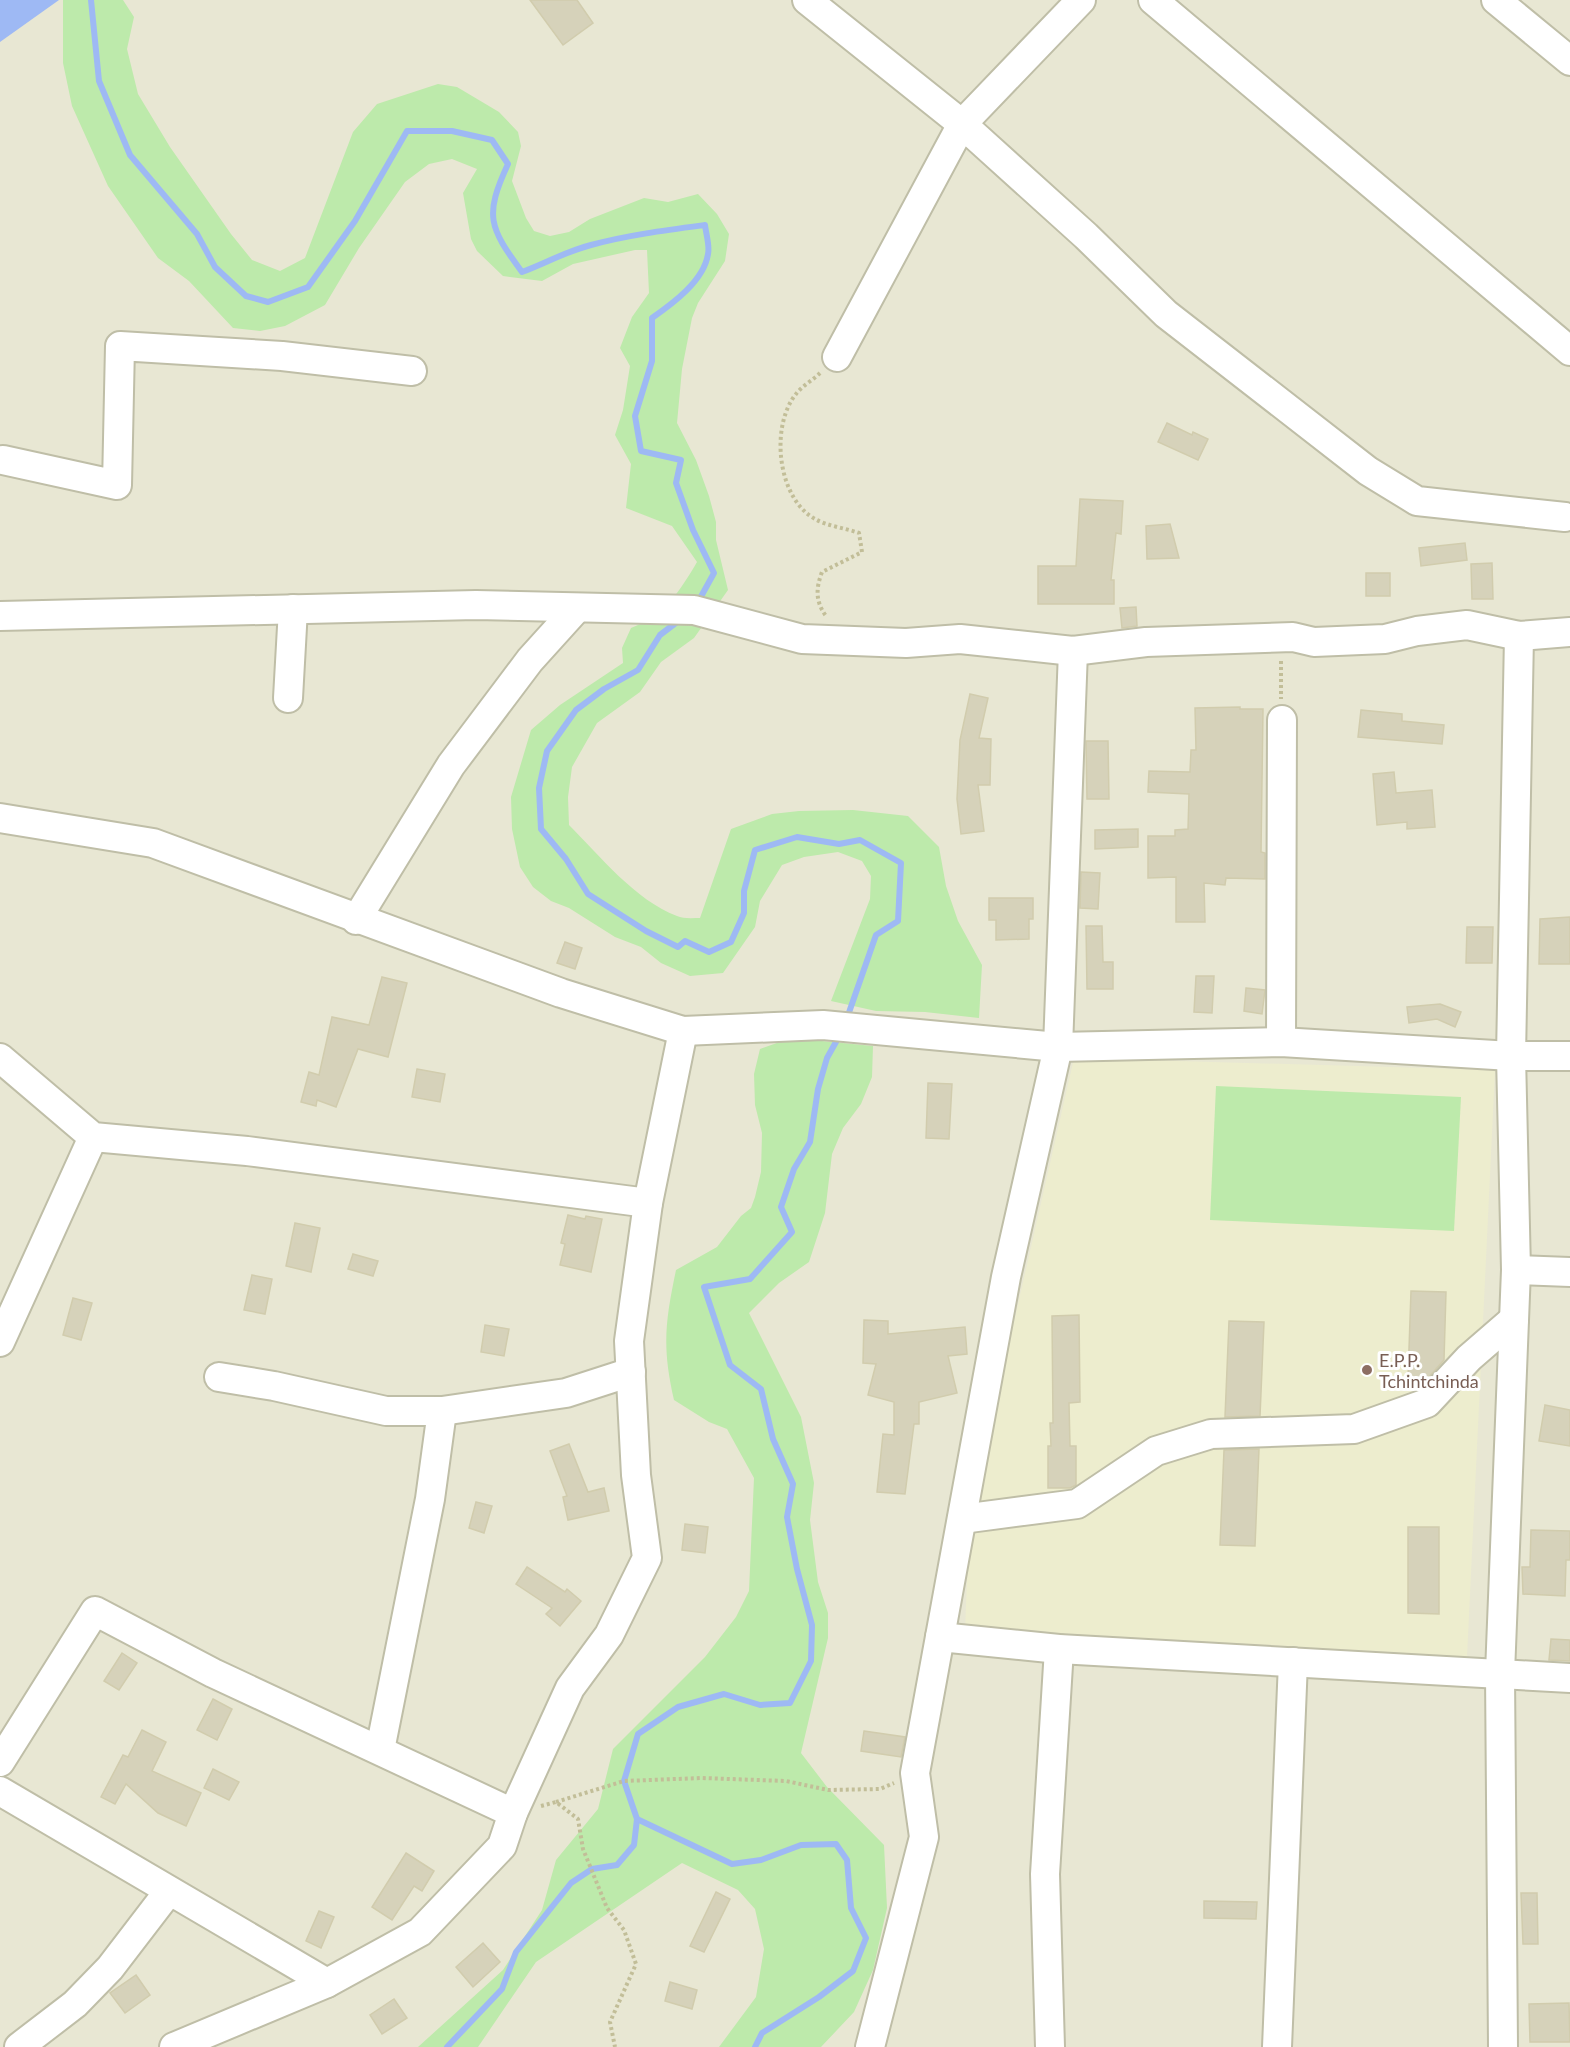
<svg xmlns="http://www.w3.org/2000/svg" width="1570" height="2047" font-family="Lato,sans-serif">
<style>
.residential{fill:#e8e7d3}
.education{fill:#ededce}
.green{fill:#bdeaab}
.water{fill:#9eb9f4}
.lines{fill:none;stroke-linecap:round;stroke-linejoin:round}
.stream{stroke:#9eb9f4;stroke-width:6}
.building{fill:#d6d2ba;stroke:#d1ccad;stroke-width:1.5}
.minor-casing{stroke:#bfbea7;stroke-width:32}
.path{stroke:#c2be98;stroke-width:4;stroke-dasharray:3 3;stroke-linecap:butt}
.minor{stroke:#fff;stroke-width:28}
.education-dot{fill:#8d6e63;stroke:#fff;stroke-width:2}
.labels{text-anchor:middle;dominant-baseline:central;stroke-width:6;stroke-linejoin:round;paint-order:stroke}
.education-label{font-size:18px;fill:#785e54;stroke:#fff;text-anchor:start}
</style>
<rect width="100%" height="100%" fill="#f3f3e5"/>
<!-- residential -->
<rect class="residential" x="0" y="0" width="1570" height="2047"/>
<!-- education -->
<path class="education" d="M 1074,1058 L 1495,1070 L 1467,1657 L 965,1630 L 968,1557 L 1001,1379 Z"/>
<!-- green -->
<g class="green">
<path d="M 63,0 L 123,0 L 134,17 L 127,49 L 138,94 L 170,147 L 231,234 L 252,260 L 280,271 L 305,258 L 353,132 L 377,104 L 438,84 L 457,87 L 499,112 L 518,132 L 521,146 L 512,181 L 526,218 L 534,231 L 550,236 L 569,232 L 590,219 L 644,198 L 668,202 L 698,194 L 717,214 L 729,234 L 725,261 L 698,303 L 692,318 L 682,369 L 677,423 L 696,460 L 709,496 L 716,522 L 716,540 L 728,590 L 694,638 L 661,662 L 640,692 L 597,723 L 572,767 L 568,797 L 569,825 C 600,856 635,900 677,916 C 683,919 693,918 700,918 L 731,829 L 772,814 L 799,811 L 853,810 L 908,816 L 939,847 L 946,886 L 958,921 L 982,965 L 979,1018 L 925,1012 L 876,1011 L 831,1001 L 870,899 L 871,876 L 862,861 L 838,852 L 804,857 L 782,865 L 760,901 L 755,927 L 723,973 L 690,976 L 661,963 L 641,947 L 615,937 L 569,908 L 551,901 L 533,887 L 520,867 L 512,829 L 511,797 L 531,730 L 560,705 L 623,663 L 622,648 L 631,628 C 664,616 680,591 697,562 L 672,526 L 626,508 L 631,464 L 615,435 L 623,410 L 630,366 L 620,348 L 632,317 L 649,293 L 647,250 L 635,250 L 573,264 L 542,281 L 503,276 L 477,251 L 471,239 L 463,193 L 477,169 L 452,159 L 429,164 L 405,182 L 359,248 L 325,305 L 285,326 L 260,331 L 233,328 L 189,281 L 158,258 L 108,186 L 72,106 L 63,63 Z"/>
<path d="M 791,1038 L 873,1046 L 872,1077 L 861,1104 L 843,1128 L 832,1154 L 825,1213 L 809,1262 L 779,1283 L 749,1313 L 801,1417 L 814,1483 L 810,1520 L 818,1582 L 828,1613 L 828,1638 L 801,1753 L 827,1787 L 884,1845 L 887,1908 L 873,1970 L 854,2012 L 821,2047 L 719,2047 L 756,1997 L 764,1949 L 755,1909 L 738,1890 L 682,1863 L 536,1962 L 478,2047 L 418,2047 L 503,1970 L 542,1910 L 556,1860 L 598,1809 L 613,1749 L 705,1657 L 736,1617 L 749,1591 L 754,1478 L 727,1429 L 709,1422 L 674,1400 C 662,1347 665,1323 676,1270 L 717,1247 L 741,1216 L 751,1208 L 755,1197 L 761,1172 L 762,1133 L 755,1105 L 754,1074 L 760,1049 Z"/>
<path d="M 1216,1086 L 1461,1097 L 1454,1231 L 1210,1220 Z"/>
</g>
<!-- water -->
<path class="water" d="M 0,0 L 59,0 L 0,42 Z"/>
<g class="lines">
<!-- stream -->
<g class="stream">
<path d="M 91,0 L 99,81 L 130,155 L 197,234 L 215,267 L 246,296 L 268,302 L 308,287 L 355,221 L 407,131 L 452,131 L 492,140 L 508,164 C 484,216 489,227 522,272 C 546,263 567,251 591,245 C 628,235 667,230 705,225 C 706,234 710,246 708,254 C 704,281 672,304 652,318 L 652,361 L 635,416 L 641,451 L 681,460 L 676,483 L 693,530 L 714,573 L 698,602"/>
<path d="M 681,619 L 660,635 L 638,670 L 604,689 L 576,710 L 547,751 L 539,788 L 541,829 L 566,859 L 588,894 L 646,931 L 678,947 L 685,941 L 709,952 L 731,942 L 744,913 L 744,891 L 755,850 L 797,837 L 839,844 L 860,840 L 901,863 L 898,921 L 876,935 L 846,1021"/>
<path d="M 447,2047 L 502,1989 L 516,1952 L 571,1883 L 592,1869 L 617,1865 L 634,1845 L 637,1819"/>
<path d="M 755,2047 L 762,2033 L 819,1997 L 853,1971 L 866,1938 L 851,1908 L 847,1860 L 836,1844 L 801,1845 L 761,1860 L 732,1864 L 637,1819 L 624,1781 L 638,1734 L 678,1707 L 724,1694 L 760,1705 L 790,1703 L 811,1661 L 812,1625 L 797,1569 L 787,1517 L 793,1484 L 773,1439 L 761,1389 L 730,1365 L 704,1287 L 750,1279 L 792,1232 L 781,1207 L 794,1169 L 810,1142 L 818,1089 L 827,1058 L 841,1033"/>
</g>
</g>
<!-- building -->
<g class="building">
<path d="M 530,0 L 577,0 L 593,23 L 563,45 Z"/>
<path d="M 1167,423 L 1192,435 L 1193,432 L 1208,439 L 1198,460 L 1158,442 Z"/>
<path d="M 1080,499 L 1123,501 L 1121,534 L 1116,533 L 1111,580 L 1114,580 L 1114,604 L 1038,604 L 1038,566 L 1076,566 Z"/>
<path d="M 1170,524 L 1179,558 L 1147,559 L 1146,526 Z"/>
<path d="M 1465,543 L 1467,560 L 1421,566 L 1419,548 Z"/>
<path d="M 1492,563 L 1493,599 L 1472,599 L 1471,564 Z"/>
<rect x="1366" y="573" width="24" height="23"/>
<path d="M 1136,607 L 1137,626 L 1122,628 L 1120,608 Z"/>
<path d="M 970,694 L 988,698 L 979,738 L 991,739 L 990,785 L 978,785 L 984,831 L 961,834 L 957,799 L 960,740 Z"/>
<path d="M 1240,707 L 1240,709 L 1263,709 L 1261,852 L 1265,853 L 1265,879 L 1226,878 L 1225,885 L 1204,883 L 1205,922 L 1176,922 L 1176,877 L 1148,878 L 1148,836 L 1175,836 L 1175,830 L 1188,829 L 1189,794 L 1148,792 L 1149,771 L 1190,772 L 1191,750 L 1196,750 L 1195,708 Z"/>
<path d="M 1361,710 L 1402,714 L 1402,721 L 1444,725 L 1442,744 L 1358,737 Z"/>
<path d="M 1086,741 L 1108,741 L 1109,799 L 1087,799 Z"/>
<path d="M 1394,772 L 1396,793 L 1432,790 L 1435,827 L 1407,829 L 1407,822 L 1377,825 L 1373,774 Z"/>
<path d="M 1138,829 L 1138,847 L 1095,849 L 1095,830 Z"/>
<path d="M 1081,872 L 1100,873 L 1098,909 L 1080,908 Z"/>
<path d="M 989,898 L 1033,898 L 1033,919 L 1029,919 L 1029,939 L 996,940 L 996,920 L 989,920 Z"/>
<path d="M 1570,917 L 1570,964 L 1539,964 L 1540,919 Z"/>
<path d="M 1086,926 L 1102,926 L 1103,962 L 1113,962 L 1113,989 L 1087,989 Z"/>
<path d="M 1467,927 L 1493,927 L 1492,963 L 1466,963 Z"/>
<path d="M 565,942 L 582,948 L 575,969 L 557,963 Z"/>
<path d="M 1196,976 L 1214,976 L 1212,1013 L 1194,1012 Z"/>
<path d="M 382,977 L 407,983 L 388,1057 L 358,1049 L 336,1107 L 317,1100 L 316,1106 L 301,1102 L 309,1072 L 319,1075 L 332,1017 L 369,1025 Z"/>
<path d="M 1246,988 L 1265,990 L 1262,1014 L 1244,1011 Z"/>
<path d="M 1440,1004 L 1461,1012 L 1455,1027 L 1437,1019 L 1409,1023 L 1407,1007 Z"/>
<path d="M 417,1069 L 445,1074 L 440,1102 L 412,1097 Z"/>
<path d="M 928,1083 L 952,1084 L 949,1139 L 926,1138 Z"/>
<path d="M 568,1215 L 585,1219 L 586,1216 L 602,1219 L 591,1272 L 560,1265 L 565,1244 L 561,1243 Z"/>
<path d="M 295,1223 L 320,1228 L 311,1272 L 286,1266 Z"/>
<path d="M 353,1254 L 378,1261 L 373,1276 L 348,1269 Z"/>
<path d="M 252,1275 L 272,1279 L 265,1314 L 244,1310 Z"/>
<path d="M 1411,1291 L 1446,1292 L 1444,1360 L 1428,1378 L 1408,1378 Z"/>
<path d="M 73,1298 L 92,1303 L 81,1340 L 63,1335 Z"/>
<path d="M 1079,1315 L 1080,1402 L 1069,1403 L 1070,1446 L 1076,1446 L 1076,1485 L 1070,1488 L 1048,1488 L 1048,1446 L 1051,1446 L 1050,1423 L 1053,1423 L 1052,1316 Z"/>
<path d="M 864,1320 L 888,1321 L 888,1334 L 965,1327 L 967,1354 L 948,1356 L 957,1393 L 919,1402 L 919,1424 L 914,1424 L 905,1494 L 877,1492 L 883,1434 L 894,1435 L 894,1402 L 868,1395 L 876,1364 L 863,1363 Z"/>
<path d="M 1229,1321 L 1264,1322 L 1260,1416 L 1225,1417 Z"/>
<path d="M 485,1325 L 509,1329 L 504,1356 L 481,1352 Z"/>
<path d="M 1545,1405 L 1570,1410 L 1570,1446 L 1539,1441 Z"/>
<path d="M 569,1444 L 588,1492 L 604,1488 L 609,1511 L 568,1520 L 563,1497 L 567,1496 L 550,1451 Z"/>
<path d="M 1259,1449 L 1255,1546 L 1220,1545 L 1224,1450 Z"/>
<path d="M 476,1502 L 492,1506 L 484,1533 L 469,1528 Z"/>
<path d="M 685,1524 L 708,1527 L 705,1553 L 682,1550 Z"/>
<path d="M 1408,1527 L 1439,1527 L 1439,1614 L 1408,1613 Z"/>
<path d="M 1531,1530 L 1570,1531 L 1570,1560 L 1566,1560 L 1565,1596 L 1523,1594 L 1522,1567 L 1530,1567 Z"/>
<path d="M 527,1567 L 565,1592 L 567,1589 L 581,1601 L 560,1626 L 546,1614 L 552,1608 L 516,1584 Z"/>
<path d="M 1551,1639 L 1570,1640 L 1570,1661 L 1549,1660 Z"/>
<path d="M 122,1653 L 137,1663 L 119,1690 L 104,1681 Z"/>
<path d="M 213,1699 L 232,1709 L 217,1740 L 197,1730 Z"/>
<path d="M 142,1730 L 166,1742 L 152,1771 L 201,1793 L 186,1826 L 158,1813 L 126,1784 L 115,1804 L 101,1797 L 123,1755 L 128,1757 Z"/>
<path d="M 864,1731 L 905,1737 L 901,1757 L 861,1751 Z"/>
<path d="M 213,1769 L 239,1782 L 229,1800 L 204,1788 Z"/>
<path d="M 406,1853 L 434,1871 L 422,1891 L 414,1886 L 392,1920 L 372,1907 Z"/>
<path d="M 716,1892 L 730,1899 L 704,1952 L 690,1946 Z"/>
<path d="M 1521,1893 L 1537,1893 L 1538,1944 L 1523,1944 Z"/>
<path d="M 1204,1901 L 1257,1902 L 1256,1919 L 1204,1918 Z"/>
<path d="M 319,1911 L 334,1917 L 321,1948 L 306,1941 Z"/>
<path d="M 483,1943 L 500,1962 L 473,1987 L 456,1967 Z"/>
<path d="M 136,1975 L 150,1995 L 125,2013 L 110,1993 Z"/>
<path d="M 670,1982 L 697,1990 L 692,2009 L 665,2001 Z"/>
<path d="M 394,1999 L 407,2018 L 382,2034 L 370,2015 Z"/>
<path d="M 1569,2003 L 1570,2042 L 1530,2042 L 1529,2004 Z"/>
</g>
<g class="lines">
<defs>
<g id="minor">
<path d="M 807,0 L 962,124 L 1086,236 L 1166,314 L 1368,471 L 1417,501 L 1565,517"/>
<path d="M 1153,0 L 1570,351"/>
<path d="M 1496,0 L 1570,61"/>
<path d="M 837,357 L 962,124 L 1081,0"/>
<path d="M 3,460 L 117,485 L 120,346 L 282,356 L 412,371"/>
<path d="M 0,616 L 476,605 L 694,610 L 802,639 L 906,643 L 960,639 L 1073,651 L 1146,642 L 1293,637 L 1314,642 L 1385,639 L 1417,631 L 1467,625 L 1519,636 L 1570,632"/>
<path d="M 288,698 L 293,609"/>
<path d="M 0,818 L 153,843 L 561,993 L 683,1031 L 823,1025 L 1058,1047 L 1281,1042 L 1511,1056 L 1570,1056"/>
<path d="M 356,920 L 451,765 L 530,660 L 577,608"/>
<path d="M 1281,1042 L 1282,720"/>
<path d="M 0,1058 L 93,1137 L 247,1151 L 648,1203"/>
<path d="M 1516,1270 L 1570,1272"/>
<path d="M 0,1342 L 93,1137"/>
<path d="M 219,1377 L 274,1386 L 386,1411 L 442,1411 L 566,1393 L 631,1372"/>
<path d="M 962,1519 L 1077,1504 L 1156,1451 L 1211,1434 L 1354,1429 L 1427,1403 L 1469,1358 L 1514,1319"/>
<path d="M 940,1637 L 1059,1649 L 1570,1678"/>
<path d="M 380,1750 L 430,1499 L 442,1411"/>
<path d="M 0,1762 L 95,1611 L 213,1673 L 513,1813"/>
<path d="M 0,1791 L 327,1983"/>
<path d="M 19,2047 L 75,2004 L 110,1968 L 169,1891"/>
<path d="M 174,2047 L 327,1983 L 420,1932 L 502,1846 L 513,1813 L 570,1688 L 609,1635 L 647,1558 L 636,1475 L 629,1341 L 648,1203 L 683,1031"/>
<path d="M 870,2047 L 924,1837 L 915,1773 L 1006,1277 L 1058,1047 L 1073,651"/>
<path d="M 1050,2047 L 1045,1874 L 1059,1649"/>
<path d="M 1277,2047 L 1293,1662"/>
<path d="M 1503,2047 L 1500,1673 L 1516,1270 L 1511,1056 L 1519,636"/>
</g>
</defs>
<!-- minor casing -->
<use href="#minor" class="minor-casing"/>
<!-- path -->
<g class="path">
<path d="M 820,373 C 813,380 802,386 796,394 C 770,426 777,498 815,519 C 827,526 845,528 859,533 L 862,552 L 822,572 C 816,588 815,601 826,616"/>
<path d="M 1281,661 L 1281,699"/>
<path d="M 556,1802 L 624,1781 L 702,1778 L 786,1781 L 828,1790 L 880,1789 L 894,1783"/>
<path d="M 541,1806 L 556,1802 L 578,1819 L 583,1849 L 607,1908 L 624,1930 L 636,1964 L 610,2022 L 615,2047"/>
</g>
<!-- minor -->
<use href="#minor" class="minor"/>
</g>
<!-- markers -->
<circle class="education-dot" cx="1367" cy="1370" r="6"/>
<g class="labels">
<!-- education labels -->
<g class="education-label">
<text x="1379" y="1360">E.P.P.<tspan x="1379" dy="21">Tchintchinda</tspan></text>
</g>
</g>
</svg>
